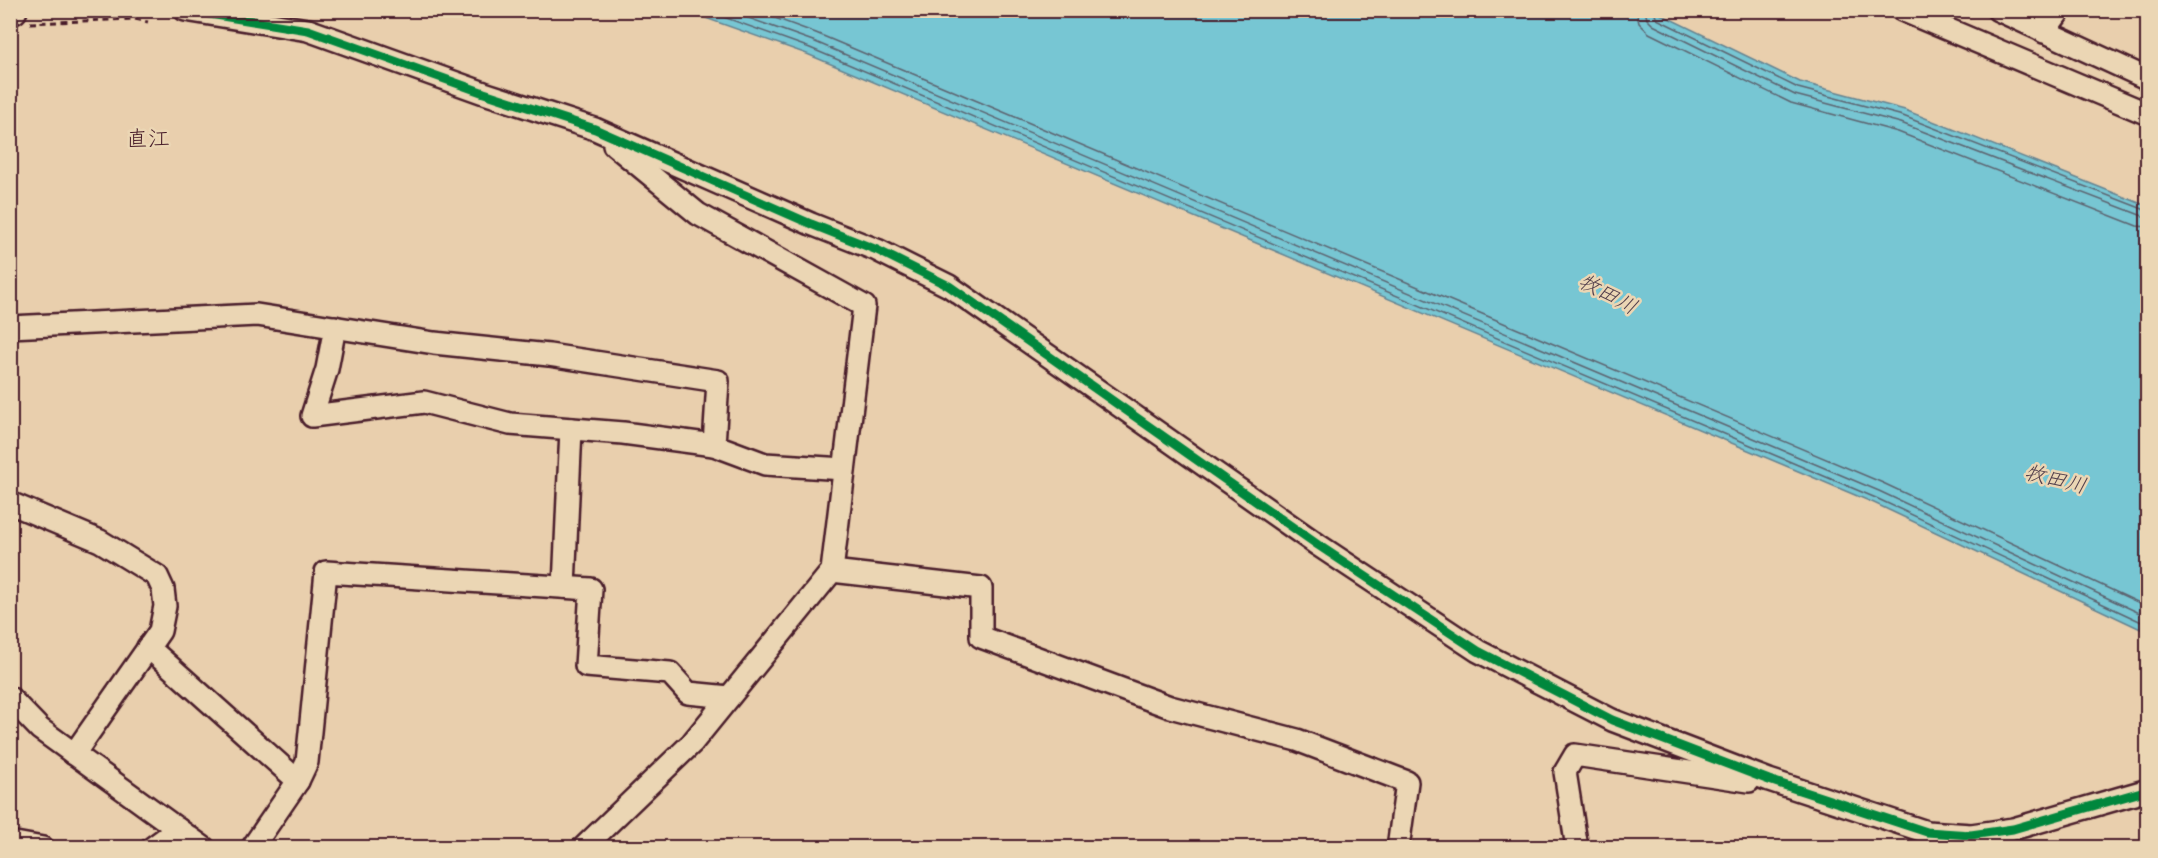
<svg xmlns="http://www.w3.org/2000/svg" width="2158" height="858" font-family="'Playpen Sans','Klee One',sans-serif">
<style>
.water{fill:#77c6d3;stroke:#658390;stroke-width:1.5}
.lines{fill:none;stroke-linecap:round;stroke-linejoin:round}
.shore{stroke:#5c626e;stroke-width:1.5}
.minor-casing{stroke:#4a1f2b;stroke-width:26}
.major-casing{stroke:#4a1f2b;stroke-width:32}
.path{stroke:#4a1f2b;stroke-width:3;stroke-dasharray:6 4.5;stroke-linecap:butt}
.minor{stroke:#ebd6b4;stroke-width:21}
.major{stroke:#ebd6b4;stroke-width:27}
.cycleway-casing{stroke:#ebd6b4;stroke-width:13}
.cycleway{stroke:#00873e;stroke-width:9}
.labels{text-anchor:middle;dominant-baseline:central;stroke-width:5;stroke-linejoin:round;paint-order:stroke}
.water-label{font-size:21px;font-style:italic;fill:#53404d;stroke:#ebd6b4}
.quarter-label{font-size:22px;fill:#4a1f2b;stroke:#ebd6b4}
</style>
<rect width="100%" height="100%" fill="#e9cfad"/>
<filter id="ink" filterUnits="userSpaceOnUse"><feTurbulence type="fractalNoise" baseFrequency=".0167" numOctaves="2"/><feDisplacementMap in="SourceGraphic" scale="12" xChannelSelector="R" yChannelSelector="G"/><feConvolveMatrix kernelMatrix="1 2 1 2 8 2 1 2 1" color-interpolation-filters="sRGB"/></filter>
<g filter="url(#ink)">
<!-- water -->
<path class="water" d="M 686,11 L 1654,11 L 1800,82 L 1905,110 L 2147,206 L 2147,632 L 1874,503 L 807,54 Z"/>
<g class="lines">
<!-- shore -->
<g class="shore">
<path d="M 704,10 L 810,48 L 1876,498 L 2148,625"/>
<path d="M 726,10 L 813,41 L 1879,491 L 2148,617"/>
<path d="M 753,10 L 816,33 L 1883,483 L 2148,607"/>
<path d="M 1636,10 L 1639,23 L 1649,33 L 1791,103 L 1898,132 L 2137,226 L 2148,227"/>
<path d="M 1645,10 L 1647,19 L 1653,25 L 1795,95 L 1901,123 L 2148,218"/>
<path d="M 1653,10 L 1657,19 L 1798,88 L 1903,116 L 2148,211"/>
</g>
<defs>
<g id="minor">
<path d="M 185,10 L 308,30 L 484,93 L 595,129 L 811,224 L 877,250 L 949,286 L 1318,545 L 1478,651 L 1612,720 L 1769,780 L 1927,832 L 1971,835 L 2013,829 L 2148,790"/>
<path d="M 1902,10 L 2148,114"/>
<path d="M 1998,10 L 2148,79"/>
<path d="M 2044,32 L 2060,10"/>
<path d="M 10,327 L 257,315 L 434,343 L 549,355 L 718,381 L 714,445"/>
<path d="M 335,327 L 327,369 L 312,416 L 424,402 L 510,424 L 623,433 L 714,445 L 765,464 L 844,469"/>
<path d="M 10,503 L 100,541 L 157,576 L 163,589 L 165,606 L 160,631 L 74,754"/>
<path d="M 832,571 L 981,588 L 981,637 L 1170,707 L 1297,740 L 1407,782 L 1398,848"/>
<path d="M 564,587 L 571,429"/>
<path d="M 148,647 L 298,781"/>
<path d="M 10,698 L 40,729 L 204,848"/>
<path d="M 10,842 L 43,848"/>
<path d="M 152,848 L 178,829"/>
<path d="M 252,848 L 298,781 L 307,762 L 326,572 L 591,589 L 586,666 L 670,673 L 688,693 L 729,697"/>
<path d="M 583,848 L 692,743 L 832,571 L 864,306 L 698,214 L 614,145"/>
<path d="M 1577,848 L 1565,772 L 1575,755 L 1749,781"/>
</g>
<path id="major" d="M 10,11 L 13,10"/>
</defs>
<!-- minor casing -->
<use href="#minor" class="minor-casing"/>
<!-- major casing -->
<use href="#major" class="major-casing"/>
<!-- path -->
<path class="path" d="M 30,23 L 135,19 L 148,22"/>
<!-- minor -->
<use href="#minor" class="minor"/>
<!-- major -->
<use href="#major" class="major"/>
<defs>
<path id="cycleway" d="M 185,10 L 308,30 L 484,93 L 595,129 L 811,224 L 877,250 L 949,286 L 1318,545 L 1478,651 L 1612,720 L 1769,780 L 1927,832 L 1971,835 L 2013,829 L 2148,790"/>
</defs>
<!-- cycleway casing -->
<use href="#cycleway" class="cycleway-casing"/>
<!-- cycleway -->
<use href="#cycleway" class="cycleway"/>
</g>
</g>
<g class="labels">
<!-- water labels -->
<g class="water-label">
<text transform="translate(1609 292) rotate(28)">牧田川</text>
<text transform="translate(2056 477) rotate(14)">牧田川</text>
</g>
<!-- quarter labels -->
<g class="quarter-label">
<text x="148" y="136">直江</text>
</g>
</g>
<!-- margin -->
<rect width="2158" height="858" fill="none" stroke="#ebd6b4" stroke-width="36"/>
<rect x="18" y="18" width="2122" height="822" fill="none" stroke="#4a1f2b" stroke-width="2" filter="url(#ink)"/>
</svg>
